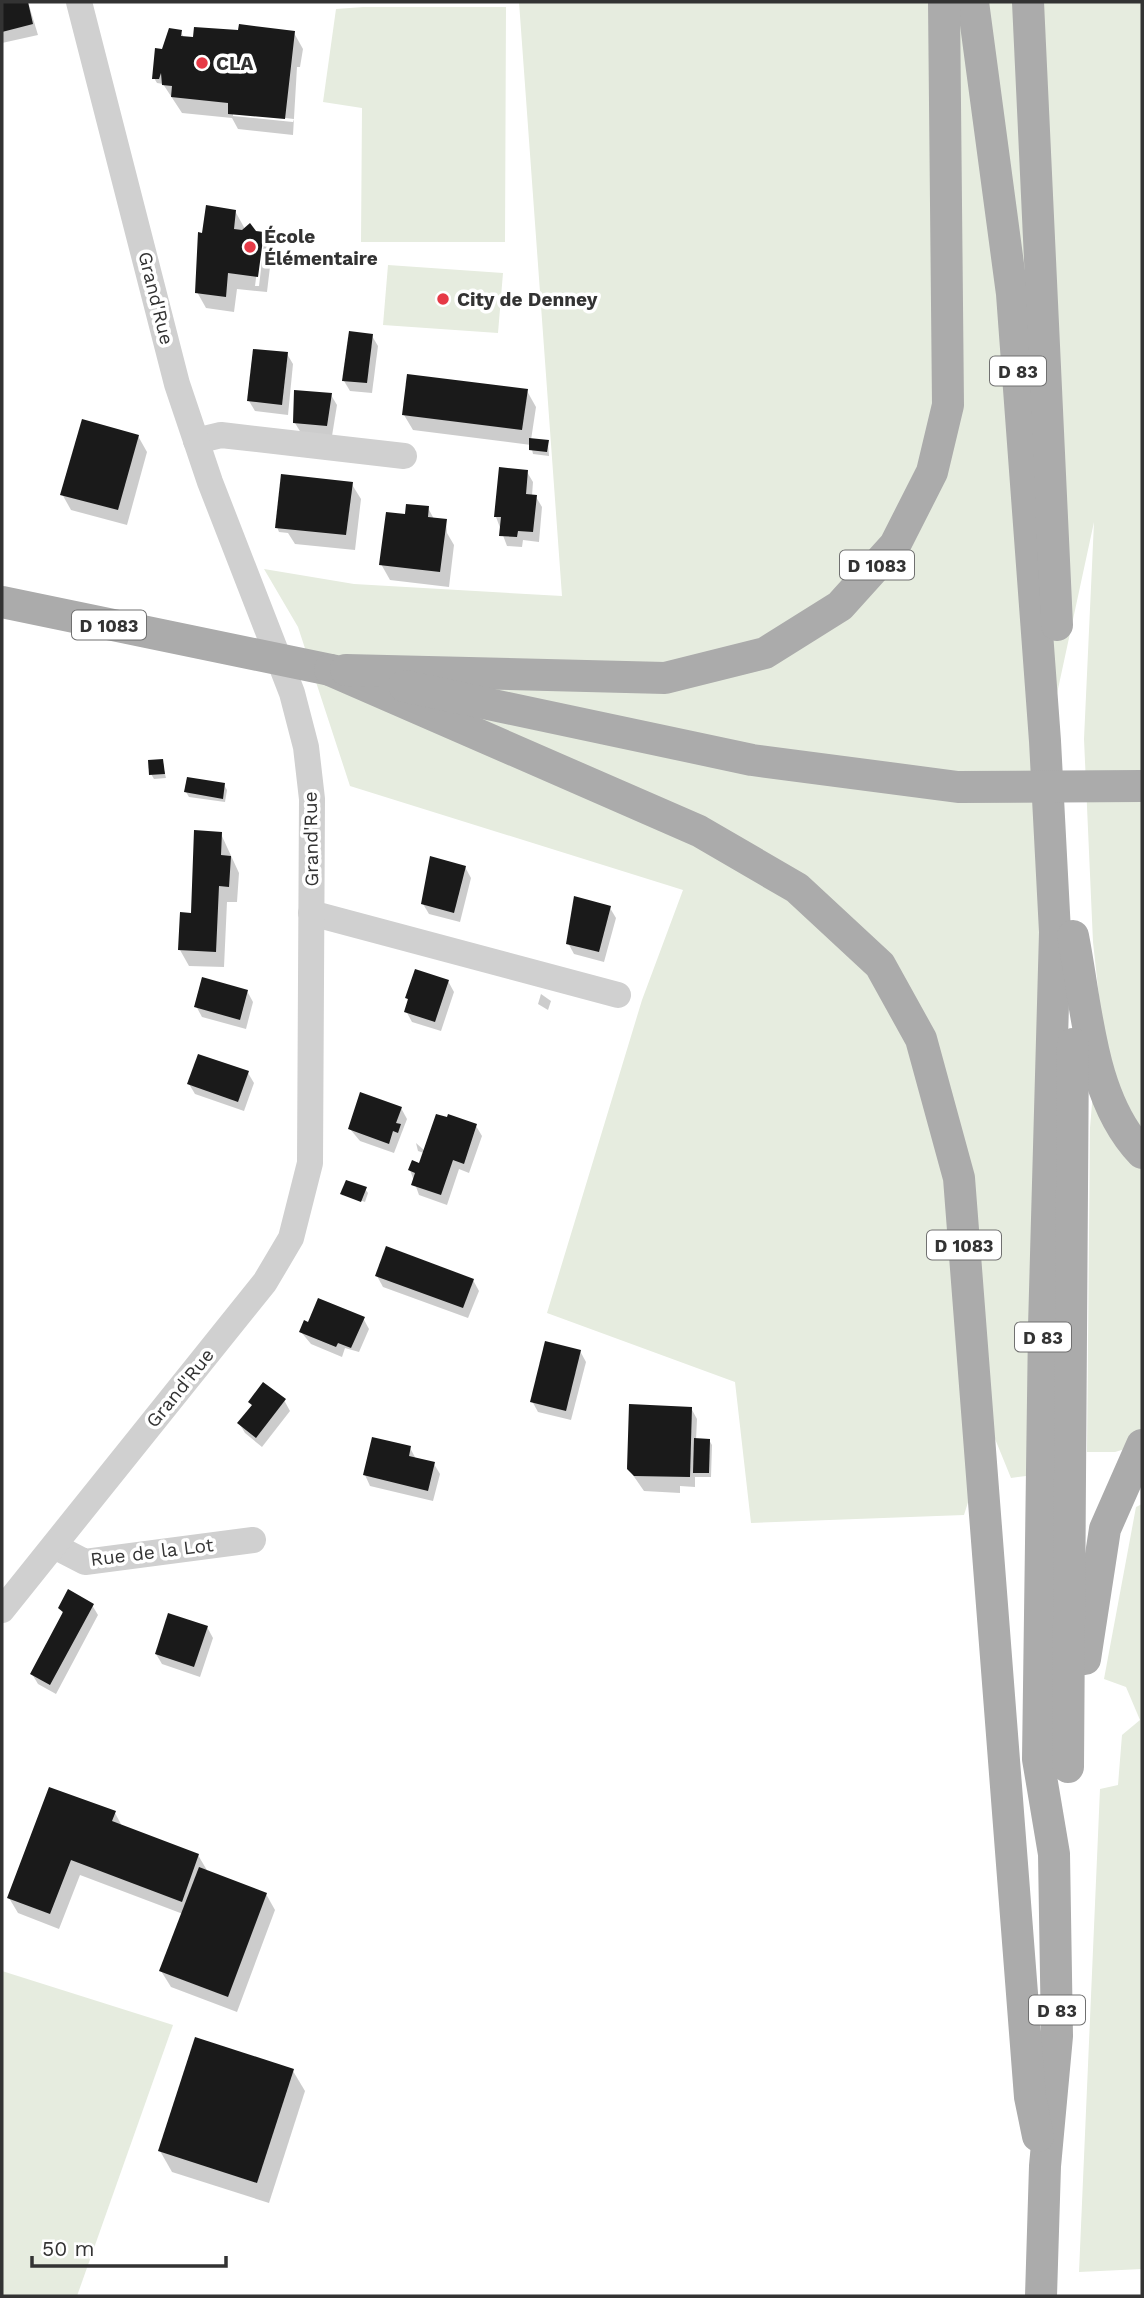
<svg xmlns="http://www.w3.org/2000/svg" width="1144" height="2298" font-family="'Work Sans',sans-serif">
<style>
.green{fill:#e6ecdf}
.shadow{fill:#0003;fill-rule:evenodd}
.building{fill:#1a1a1a}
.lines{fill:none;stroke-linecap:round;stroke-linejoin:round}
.minor{stroke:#d0d0d0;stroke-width:26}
.major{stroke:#ababab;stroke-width:32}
.poi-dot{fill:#e63946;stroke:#fff;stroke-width:2.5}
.labels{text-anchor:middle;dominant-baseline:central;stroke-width:7;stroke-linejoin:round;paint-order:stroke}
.shield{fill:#fff;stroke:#707070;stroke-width:2}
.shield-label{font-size:18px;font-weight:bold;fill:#333}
.poi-label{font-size:19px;font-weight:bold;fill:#333;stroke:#fff;text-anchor:start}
.street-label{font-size:19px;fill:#333;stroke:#fff}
</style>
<rect width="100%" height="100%" fill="#fff"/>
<!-- green -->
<g class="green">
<path d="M 519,2 L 1142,2 L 1142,1444 L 1115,1452 L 1087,1452 L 1090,1128 L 1100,1006 L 1093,942 L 1084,739 L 1094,522 L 1033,805 L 1039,901 L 1038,1409 L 1026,1476 L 1011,1478 L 991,1429 L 964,1515 L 751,1523 L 735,1382 L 547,1313 L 642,1000 L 683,890 L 350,786 L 298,627 L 264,569 L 354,584 L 562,596 Z"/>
<path d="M 363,7 L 506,7 L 505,242 L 361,242 L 362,108 L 323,102 L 336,9 Z"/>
<path d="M 388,265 L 503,273 L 498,333 L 383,325 Z"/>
<path d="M 1142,1504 L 1142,2269 L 1079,2272 L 1100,1789 L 1118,1785 L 1122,1735 L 1140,1720 L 1126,1687 L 1104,1679 L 1136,1507 Z"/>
<path d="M 2,1971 L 173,2025 L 77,2296 L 2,2296 Z"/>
</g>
<!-- shadow -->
<g class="shadow">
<path d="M 2,2 L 28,2 L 38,35 L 2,43 Z"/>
<path d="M 181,32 L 184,38 L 294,33 L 303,49 L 300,67 L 297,67 L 293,135 L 238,129 L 232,118 L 182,113 L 163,84 L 157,83 L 154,78 L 164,51 ZM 233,112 L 294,119 L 293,122 L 233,116 Z"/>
<path d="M 235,211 L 245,229 L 263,234 L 272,250 L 267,292 L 237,289 L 234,312 L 206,308 L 197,292 L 200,235 ZM 261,240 L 264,243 L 259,286 L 255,286 Z"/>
<path d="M 372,336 L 378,346 L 372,393 L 350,391 L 344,381 Z"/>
<path d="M 287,354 L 293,364 L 288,415 L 255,411 L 249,401 Z"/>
<path d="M 527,391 L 536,407 L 531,440 L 548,442 L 549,456 L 533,454 L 531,445 L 413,430 L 404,415 Z"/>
<path d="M 331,395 L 337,405 L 332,436 L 301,433 L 295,423 Z"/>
<path d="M 138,436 L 147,452 L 127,525 L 71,510 L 62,494 Z"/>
<path d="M 527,472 L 533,482 L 532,496 L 536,497 L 542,507 L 539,542 L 523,540 L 522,547 L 507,546 L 496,517 Z"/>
<path d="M 351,483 L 361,499 L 355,550 L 295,544 L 288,533 L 279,532 L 277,527 Z"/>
<path d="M 428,508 L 434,519 L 446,521 L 447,533 L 454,545 L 449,587 L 390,580 L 381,564 L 406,516 Z"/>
<path d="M 162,761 L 166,778 L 154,779 L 151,774 Z"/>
<path d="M 224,785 L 227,790 L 225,802 L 189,797 L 186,792 Z"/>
<path d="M 221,834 L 239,873 L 237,902 L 227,902 L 224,967 L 189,966 L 180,950 Z"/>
<path d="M 465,867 L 471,878 L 460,922 L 429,914 L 423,904 Z"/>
<path d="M 610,908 L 616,918 L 604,962 L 574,954 L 568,943 Z"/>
<path d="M 448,981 L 454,992 L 441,1031 L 412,1022 L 406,1011 L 409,1002 L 407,998 Z"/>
<path d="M 247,991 L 253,1002 L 246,1029 L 202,1017 L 196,1006 Z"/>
<path d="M 541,994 L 551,1001 L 548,1010 L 538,1004 Z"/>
<path d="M 248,1073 L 254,1083 L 244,1111 L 195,1094 L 189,1084 Z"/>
<path d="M 401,1108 L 407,1119 L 394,1153 L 360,1141 L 350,1129 Z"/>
<path d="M 476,1126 L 482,1136 L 469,1173 L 459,1169 L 447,1205 L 419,1195 L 410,1170 L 420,1165 L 424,1153 L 418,1151 L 416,1143 L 425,1151 Z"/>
<path d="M 347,1182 L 365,1189 L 368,1193 L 365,1202 L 343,1194 L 343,1196 L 342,1194 Z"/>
<path d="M 377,1276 L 473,1280 L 479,1291 L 468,1318 L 383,1287 Z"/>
<path d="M 363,1318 L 369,1329 L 359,1352 L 345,1348 L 342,1357 L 311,1344 L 301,1332 Z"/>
<path d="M 580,1351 L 586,1362 L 571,1420 L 538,1412 L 532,1401 Z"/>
<path d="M 284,1400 L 290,1411 L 262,1447 L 245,1433 L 239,1423 L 253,1407 L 250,1402 Z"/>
<path d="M 691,1408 L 697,1419 L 696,1440 L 709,1440 L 712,1445 L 711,1477 L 695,1477 L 695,1487 L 680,1486 L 680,1493 L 644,1491 L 628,1468 Z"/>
<path d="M 410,1448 L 416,1459 L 434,1464 L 440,1474 L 433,1501 L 370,1486 L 365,1475 Z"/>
<path d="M 92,1605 L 98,1615 L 56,1694 L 38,1684 L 32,1674 L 63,1614 L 60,1608 Z"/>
<path d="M 207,1627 L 213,1638 L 200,1677 L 162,1664 L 156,1654 Z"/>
<path d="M 115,1813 L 122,1826 L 198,1855 L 208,1872 L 266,1894 L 275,1910 L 237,2012 L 171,1987 L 161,1971 L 183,1914 L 80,1875 L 59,1929 L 18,1913 L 9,1898 Z"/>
<path d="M 293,2071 L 305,2091 L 269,2203 L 172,2172 L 160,2151 Z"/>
</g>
<!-- building -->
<g class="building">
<path d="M 2,2 L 28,2 L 33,24 L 2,32 Z"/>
<path d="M 239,24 L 295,31 L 285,119 L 228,114 L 228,103 L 171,97 L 172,86 L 162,85 L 161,73 L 159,79 L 152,79 L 155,48 L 162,49 L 169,28 L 182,30 L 181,36 L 193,37 L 194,27 L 238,30 Z"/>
<path d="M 206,205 L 236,210 L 234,229 L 242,230 L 250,223 L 256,231 L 264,232 L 258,277 L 228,273 L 226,297 L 195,293 L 198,232 L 202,233 Z"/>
<path d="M 349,331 L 373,334 L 367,383 L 342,381 Z"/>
<path d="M 253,349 L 288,352 L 282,405 L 247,401 Z"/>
<path d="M 407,374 L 528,389 L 522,430 L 402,415 Z"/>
<path d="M 294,390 L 332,393 L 327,426 L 293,423 Z"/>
<path d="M 82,419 L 139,435 L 118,510 L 60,495 Z"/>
<path d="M 529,438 L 549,440 L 547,452 L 529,450 Z"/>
<path d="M 499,467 L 528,470 L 526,494 L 537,495 L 533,532 L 518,531 L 517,537 L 499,536 L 501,517 L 494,517 Z"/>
<path d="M 281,474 L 353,482 L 346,535 L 275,528 Z"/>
<path d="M 406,504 L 429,506 L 428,517 L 447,519 L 440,572 L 379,565 L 386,512 L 405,514 Z"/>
<path d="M 163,759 L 165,774 L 149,775 L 148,760 Z"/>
<path d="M 187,777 L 225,783 L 223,799 L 184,792 Z"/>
<path d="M 194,830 L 222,832 L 221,855 L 231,856 L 229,887 L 219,886 L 216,952 L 178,950 L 180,912 L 191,913 Z"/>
<path d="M 430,856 L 466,866 L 454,913 L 421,904 Z"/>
<path d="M 574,896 L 611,906 L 599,952 L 566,944 Z"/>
<path d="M 415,969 L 449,980 L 435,1022 L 404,1012 L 408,999 L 405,998 Z"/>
<path d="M 202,977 L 248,990 L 240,1020 L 194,1007 Z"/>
<path d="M 198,1054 L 249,1071 L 238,1102 L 187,1084 Z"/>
<path d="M 360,1092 L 402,1107 L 396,1123 L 401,1124 L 398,1133 L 393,1131 L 389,1144 L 348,1129 Z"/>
<path d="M 436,1114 L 447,1117 L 448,1114 L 477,1124 L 464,1164 L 453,1160 L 441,1195 L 411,1185 L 415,1173 L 408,1170 L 412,1160 L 419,1163 Z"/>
<path d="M 346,1180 L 367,1187 L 361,1202 L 340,1194 Z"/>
<path d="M 386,1246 L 474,1279 L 463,1308 L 375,1276 Z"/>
<path d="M 318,1298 L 365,1317 L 351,1348 L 338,1343 L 336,1347 L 299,1332 L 304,1320 L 308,1322 Z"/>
<path d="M 545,1341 L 581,1350 L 566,1411 L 530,1402 Z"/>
<path d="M 263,1382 L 286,1399 L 256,1438 L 237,1423 L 252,1405 L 248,1402 Z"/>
<path d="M 629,1404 L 692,1407 L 690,1477 L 634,1476 L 627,1469 Z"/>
<path d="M 372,1437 L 411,1446 L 409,1456 L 435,1462 L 428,1491 L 363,1475 Z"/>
<path d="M 694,1438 L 710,1439 L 709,1473 L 693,1473 Z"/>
<path d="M 68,1589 L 94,1604 L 50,1685 L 30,1674 L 63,1612 L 58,1608 Z"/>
<path d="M 168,1613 L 208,1626 L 194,1667 L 155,1654 Z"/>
<path d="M 49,1787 L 116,1811 L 112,1821 L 199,1854 L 182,1902 L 71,1860 L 50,1914 L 7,1898 Z"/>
<path d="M 199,1867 L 267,1893 L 228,1997 L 159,1971 Z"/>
<path d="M 195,2037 L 294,2069 L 257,2183 L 158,2151 Z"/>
</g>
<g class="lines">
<!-- minor -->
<g class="minor">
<path d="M 196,441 L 221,435 L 404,456"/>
<path d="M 311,913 L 618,995"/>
<path d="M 54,1546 L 85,1562 L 253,1540"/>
<path d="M 2,1610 L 265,1282 L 291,1238 L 310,1163 L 312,799 L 306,747 L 292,693 L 210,482 L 177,384 L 79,2"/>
</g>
<!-- major -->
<g class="major">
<path d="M 973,2 L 1012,294 L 1045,741 L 1055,932 L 1044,1327 L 1038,1759 L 1054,1854 L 1057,2036 L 1045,2166 L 1041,2296"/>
<path d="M 1028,2 L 1057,625"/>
<path d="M 2,602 L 350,674"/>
<path d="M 330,670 L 699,831 L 797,888 L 880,965 L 921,1039 L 959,1178 L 1030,2097 L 1038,2136"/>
<path d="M 346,670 L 665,678 L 765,653 L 840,606 L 895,545 L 932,472 L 948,405 L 944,2"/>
<path d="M 404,686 L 752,760 L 958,787 L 1142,786"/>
<path d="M 1073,936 C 1087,1007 1090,1099 1142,1153"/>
<path d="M 1085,1659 L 1105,1529 L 1142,1445"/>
<path d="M 1068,1767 L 1073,1044"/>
</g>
</g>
<!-- markers -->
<g class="poi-dot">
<circle cx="202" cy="63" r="7"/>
<circle cx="250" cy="247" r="7"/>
<circle cx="443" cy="299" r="7"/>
</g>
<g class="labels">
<!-- shield labels -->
<g class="shield">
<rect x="990" y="356.5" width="56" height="29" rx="5"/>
<rect x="840" y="550.5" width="74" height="29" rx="5"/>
<rect x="72" y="610.5" width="74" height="29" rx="5"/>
<rect x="927" y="1230.5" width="74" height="29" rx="5"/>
<rect x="1015" y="1322.5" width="56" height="29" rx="5"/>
<rect x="1029" y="1995.5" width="56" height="29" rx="5"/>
</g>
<g class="shield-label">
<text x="1018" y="371">D 83</text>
<text x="877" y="565">D 1083</text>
<text x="109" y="625">D 1083</text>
<text x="964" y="1245">D 1083</text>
<text x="1043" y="1337">D 83</text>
<text x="1057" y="2010">D 83</text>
</g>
<!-- poi labels -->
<g class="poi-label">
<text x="216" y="63">CLA</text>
<text x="264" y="236">École<tspan x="264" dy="22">Élémentaire</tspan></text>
<text x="457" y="299">City de Denney</text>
</g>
<!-- street labels -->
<g class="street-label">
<text transform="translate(156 298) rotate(76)">Grand'Rue</text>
<text transform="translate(311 839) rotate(-91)">Grand'Rue</text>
<text transform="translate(180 1388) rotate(-51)">Grand'Rue</text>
<text transform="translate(152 1552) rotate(-7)">Rue de la Lot</text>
</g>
</g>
<!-- border -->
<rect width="1144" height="2298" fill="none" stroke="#333333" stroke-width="7"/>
<!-- scale -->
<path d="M32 2256v10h194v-10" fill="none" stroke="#333333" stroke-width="3.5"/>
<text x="42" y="2256" font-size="21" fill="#333333" stroke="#ffffff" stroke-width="5" paint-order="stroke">50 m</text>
</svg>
